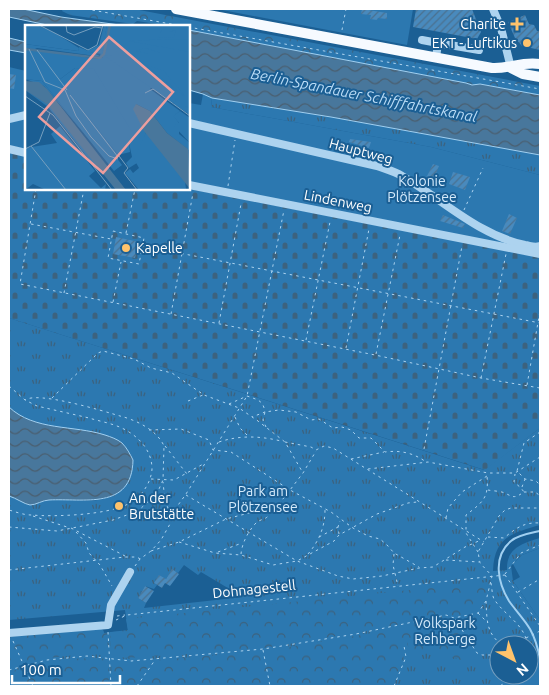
<svg xmlns="http://www.w3.org/2000/svg" width="549" height="695" font-family="Ubuntu,sans-serif">
<style>
.grass{fill:url(#grass-tufts);fill-rule:evenodd}
.forest{fill:url(#forest-crowns)}
.cemetery{fill:url(#cemetery-stones)}
.garden{fill:#2c78b0}
.water{fill:url(#water-waves);stroke:#a1d0f1}
.lines{fill:none;stroke-linecap:round;stroke-linejoin:round}
.stream{stroke:#a1d0f1;stroke-width:2}
.building{fill:url(#building-hatch)}
.path{stroke:#add3ef;stroke-width:1;stroke-dasharray:2.5 4;stroke-linecap:butt}
.minor{stroke:#add3ef;stroke-width:8}
.major{stroke:#f6faff;stroke-width:10}
.poi-dot{fill:#ffc36c;stroke:#1b5f94;stroke-width:2}
.labels{text-anchor:middle;dominant-baseline:central;stroke-width:4;stroke-linejoin:round;paint-order:stroke}
.poi-label{font-size:14px;fill:#fff;stroke:#1b5f94;text-anchor:end}
.street-label{font-size:14px;fill:#fff;stroke:#1b5f94}
.park-label{font-size:14px;fill:#d4eafb;stroke:#1b5f94}
.water-label{font-size:15px;font-style:italic;fill:#badcf6;stroke:#1b5f94}
.inset-river{fill:none;stroke:#48779c;stroke-width:2.5}
.inset-road{fill:none;stroke:#769fbf;stroke-width:1}
.view{fill:#ed9e9e;fill-opacity:0.15;stroke:#ed9e9e;stroke-width:2.5}
.inset-edge{fill:none;stroke:#fff;stroke-width:2.5}
</style>
<defs>
<pattern id="grass-tufts" width="24" height="20" patternUnits="userSpaceOnUse" patternTransform="scale(1.25)"><rect width="24" height="20" fill="#2c78b0"/><path d="M3 7l-1-3M5 7V3M7 7l1-3M15 17l-1-3M17 17v-4M19 17l1-3" fill="none" stroke="#3c627e"/></pattern>
<pattern id="forest-crowns" width="20" height="18" patternUnits="userSpaceOnUse" patternTransform="scale(1.25)"><rect width="20" height="18" fill="#2c78b0"/><path d="M2 6a3 3 0 1 1 6 0M12 15a3 3 0 1 1 6 0" fill="none" stroke="#3c627e"/></pattern>
<pattern id="cemetery-stones" width="16" height="16" patternUnits="userSpaceOnUse" patternTransform="scale(1.25)"><rect width="16" height="16" fill="#2c78b0"/><path d="M2 7V4a2 2 0 0 1 4 0v3zM10 15v-3a2 2 0 0 1 4 0v3z" fill="#3c627e"/></pattern>
<pattern id="water-waves" width="16" height="10" patternUnits="userSpaceOnUse" patternTransform="scale(1.25)"><rect width="16" height="10" fill="#48779c"/><path d="M0 5q4-4 8 0t8 0" fill="none" stroke="#4a5f70"/></pattern>
<pattern id="building-hatch" width="6" height="6" patternUnits="userSpaceOnUse" patternTransform="scale(1.25)"><rect width="6" height="6" fill="#498abd"/><path d="M-1 1l2-2M0 6l6-6M5 7l2-2" fill="none" stroke="#4a7190"/></pattern>
</defs>
<rect width="100%" height="100%" fill="#1b5f94"/>
<!-- grass -->
<g class="grass">
<path d="M 212,98 L 331,117 L 540,155 L 540,175 L 431,147 L 211,107 Z"/>
<path d="M 9,318 L 484,470 L 540,428 L 540,525 C 512,533 494,537 493,571 L 507,570 C 506,548 523,543 540,538 L 540,548 L 522,555 L 511,566 L 513,581 L 540,620 L 540,686 L 9,686 L 9,637 L 99,628 L 103,630 L 104,633 L 128,630 L 125,610 L 9,620 L 9,496 C 16,498 23,504 30,504 C 36,505 42,501 49,500 C 68,498 91,505 109,497 C 114,495 117,490 120,487 C 134,472 139,461 123,444 C 119,440 112,438 106,436 C 75,426 34,431 9,407 ZM 184,565 L 198,575 L 201,572 L 243,597 L 144,608 L 146,603 L 138,598 L 145,586 L 154,589 L 157,585 L 154,583 L 166,579 L 172,570 L 178,573 ZM 499,645 L 529,645 L 529,675 L 499,675 Z"/>
</g>
<!-- forest -->
<g class="forest">
<path d="M 63,9 L 134,9 L 540,86 L 540,95 L 481,84 L 472,85 L 466,83 L 189,30 L 189,26 L 170,26 L 137,21 L 133,24 L 70,15 L 62,11 Z"/>
<path d="M 488,582 L 488,598 L 482,603 L 478,610 L 454,617 L 448,614 L 441,615 L 379,629 L 258,649 L 128,658 L 111,656 L 110,632 L 128,631 L 126,619 Z"/>
<path d="M 445,617 L 453,620 C 462,630 477,648 469,661 C 460,662 443,653 437,647 C 420,646 422,655 411,656 L 407,642 L 401,644 L 404,660 L 393,686 L 140,686 L 158,660 L 265,651 L 379,632 Z"/>
<path d="M 99,628 L 103,630 L 104,633 L 107,633 L 108,655 L 84,654 L 49,658 L 9,667 L 9,637 Z"/>
<path d="M 97,658 L 108,659 L 109,686 L 9,686 L 9,672 L 46,662 L 68,659 Z"/>
<path d="M 111,660 L 129,663 L 153,660 L 134,686 L 112,686 Z"/>
</g>
<!-- cemetery -->
<path class="cemetery" d="M 9,152 L 26,155 L 26,189 L 189,189 L 540,257 L 540,428 L 485,470 L 9,318 Z"/>
<!-- garden -->
<g class="garden">
<path d="M 217,9 L 413,9 L 407,45 Z"/>
<path d="M 9,67 L 26,71 L 26,155 L 9,152 Z"/>
<path d="M 203,94 L 212,98 L 211,107 L 431,147 L 540,175 L 540,257 L 189,187 L 189,103 L 201,105 Z"/>
<path d="M 540,548 L 540,620 L 513,581 L 520,577 L 513,564 L 522,555 Z"/>
</g>
<!-- water -->
<g class="water">
<path d="M 9,9 L 23,9 L 61,17 L 127,26 L 52,26 L 9,17 Z"/>
<path d="M 189,30 L 466,83 L 472,85 L 480,84 L 540,95 L 540,155 L 331,117 L 212,98 L 203,94 L 189,90 Z"/>
<path d="M 9,38 L 26,42 L 26,53 L 9,50 Z"/>
<path d="M 9,407 C 34,431 74,425 105,435 C 111,437 117,439 122,443 C 127,448 130,454 133,460 C 132,511 83,498 49,500 C 43,500 36,505 30,505 C 24,504 16,498 9,496 Z"/>
</g>
<g class="lines">
<!-- stream -->
<path class="stream" d="M 540,531 C 531,533 518,535 511,541 C 492,557 498,583 509,601 C 516,611 524,619 530,629 C 535,638 538,648 540,659"/>
</g>
<!-- building -->
<g class="building">
<path d="M 362,9 L 387,13 L 387,19 L 378,18 L 377,20 L 370,19 L 371,15 L 361,14 Z"/>
<path d="M 416,9 L 472,9 L 481,32 L 477,39 L 413,27 Z"/>
<path d="M 525,15 L 529,24 L 534,25 L 537,31 L 540,31 L 540,50 L 522,46 L 515,38 L 508,22 Z"/>
<path d="M 9,74 L 16,75 L 14,89 L 9,88 Z"/>
<path d="M 350,139 L 371,142 L 369,148 L 349,142 Z"/>
<path d="M 433,164 L 439,166 L 433,181 L 426,178 Z"/>
<path d="M 453,172 L 470,177 L 465,190 L 449,184 Z"/>
<path d="M 509,214 L 517,218 L 510,234 L 502,231 Z"/>
<path d="M 443,215 L 465,224 L 463,228 L 440,221 Z"/>
<path d="M 116,237 L 139,242 L 135,258 L 113,254 Z"/>
<path d="M 172,569 L 179,574 L 170,586 L 165,583 L 162,588 L 154,583 L 159,575 L 166,579 Z"/>
<path d="M 145,586 L 154,591 L 146,603 L 138,598 Z"/>
</g>
<g class="lines">
<!-- path -->
<g class="path">
<path d="M 86,9 L 540,89"/>
<path d="M 342,30 L 346,9"/>
<path d="M 228,186 L 235,140"/>
<path d="M 36,189 L 20,284 L 375,355 L 481,378 L 540,388"/>
<path d="M 464,210 L 483,168"/>
<path d="M 31,224 L 111,239"/>
<path d="M 113,231 L 144,238 L 139,264 L 108,258 Z"/>
<path d="M 126,233 L 135,189"/>
<path d="M 143,246 L 540,323"/>
<path d="M 64,293 L 84,189"/>
<path d="M 113,302 L 121,262"/>
<path d="M 171,314 L 193,193"/>
<path d="M 219,323 L 241,204"/>
<path d="M 306,340 L 330,222"/>
<path d="M 346,348 L 369,229"/>
<path d="M 376,354 L 400,235"/>
<path d="M 481,378 L 506,254"/>
<path d="M 527,385 L 540,311"/>
<path d="M 9,386 L 25,400 L 37,406 C 54,410 72,414 89,418 C 102,422 117,424 129,432 C 142,440 152,453 152,469 C 151,484 140,499 126,505 C 104,515 56,517 31,515 C 24,515 16,512 9,510"/>
<path d="M 52,398 L 98,353 L 103,351 L 134,359 L 151,368 L 172,373 L 204,395 L 239,408 L 258,421 L 285,442 L 303,473"/>
<path d="M 188,401 L 203,395"/>
<path d="M 229,404 L 247,396 C 258,400 263,400 265,412 L 252,417"/>
<path d="M 235,417 L 240,428 L 248,436"/>
<path d="M 266,427 L 263,420 L 265,412 L 279,410 L 296,412 L 311,420 L 319,419 L 333,428 L 342,427 L 351,430 L 359,438 L 371,438 L 385,452 C 400,450 414,453 426,462"/>
<path d="M 149,430 L 181,429 L 209,440 L 213,450 L 231,452 L 290,490 L 303,473 L 316,451"/>
<path d="M 540,432 L 524,443 L 517,471 L 525,479 L 536,481 L 540,485"/>
<path d="M 219,442 C 240,435 260,436 281,441"/>
<path d="M 285,442 L 311,447 L 316,450 L 324,446 L 333,448 L 484,542"/>
<path d="M 165,446 L 187,474"/>
<path d="M 424,449 L 462,246"/>
<path d="M 351,459 L 384,452"/>
<path d="M 368,469 L 428,462 L 488,473 L 515,473 L 540,457"/>
<path d="M 151,479 L 174,480 L 205,463"/>
<path d="M 522,487 L 525,479"/>
<path d="M 488,490 C 493,491 500,491 505,493 C 514,498 515,498 524,492 L 521,488 L 514,482 L 515,474"/>
<path d="M 524,492 L 536,492 L 540,497"/>
<path d="M 186,495 L 297,561 L 338,576 L 353,579 L 382,576 L 419,568 L 433,567 L 465,547 L 481,540"/>
<path d="M 139,511 L 170,512"/>
<path d="M 171,515 L 186,494 L 247,396 L 284,210"/>
<path d="M 33,516 L 67,527"/>
<path d="M 446,518 L 448,508 L 462,492 L 487,476"/>
<path d="M 9,527 L 57,531 L 113,520 L 138,511 L 151,499 L 159,489 L 163,480 L 164,446 C 157,430 136,420 120,416 C 103,411 38,391 25,400"/>
<path d="M 71,528 L 125,556"/>
<path d="M 76,532 L 86,543 L 89,553 L 100,565 L 112,586"/>
<path d="M 339,534 L 338,527 L 340,521"/>
<path d="M 319,537 L 338,527"/>
<path d="M 488,537 L 504,538 C 516,528 524,522 540,523"/>
<path d="M 179,542 L 215,553 L 241,555 L 273,565 L 297,561 L 334,541 L 339,535 L 377,514 L 408,503 L 417,502"/>
<path d="M 151,551 L 179,542 L 226,519 L 272,507 L 279,504 L 290,490 L 331,512 L 353,528 L 368,536 L 380,539 L 387,545 L 394,553 L 419,567"/>
<path d="M 218,552 L 242,543"/>
<path d="M 478,552 L 466,533 L 466,515 C 483,502 489,498 487,476"/>
<path d="M 241,554 C 242,543 248,532 255,524 C 263,516 267,523 272,508"/>
<path d="M 308,554 C 319,541 325,527 325,510"/>
<path d="M 394,554 L 393,565 L 398,586"/>
<path d="M 446,560 L 479,562"/>
<path d="M 135,566 L 140,559 L 151,551 L 161,540 L 170,524 L 171,515 L 165,501 L 163,482"/>
<path d="M 9,570 L 125,557 L 137,557 L 140,559"/>
<path d="M 505,574 L 521,553 L 540,545"/>
<path d="M 505,575 L 540,626"/>
<path d="M 491,583 C 492,588 492,595 494,599 C 504,615 526,625 527,645"/>
<path d="M 518,592 L 540,579"/>
<path d="M 486,601 C 487,620 486,633 502,645"/>
<path d="M 478,613 L 488,623"/>
<path d="M 117,616 L 125,615"/>
<path d="M 455,619 L 477,653 L 482,655 L 499,655"/>
<path d="M 116,620 L 127,615 L 505,575"/>
<path d="M 108,632 L 111,686"/>
<path d="M 526,638 L 540,631"/>
<path d="M 13,641 L 33,686"/>
<path d="M 263,650 L 270,686"/>
<path d="M 9,670 L 47,660 L 87,656 L 131,661 L 263,649 L 356,634 L 446,615 L 454,618 L 478,613 L 486,601 L 492,576 L 480,563 L 478,552 L 499,516 L 505,510 L 511,508 L 540,508"/>
<path d="M 137,686 L 155,660"/>
<path d="M 394,686 L 406,657 L 404,646"/>
<path d="M 501,686 L 508,675"/>
</g>
<!-- minor -->
<g class="minor">
<path d="M 493,9 L 501,28 L 511,68"/>
<path d="M 422,40 L 438,43"/>
<path d="M 436,58 L 438,43 L 479,50"/>
<path d="M 9,119 L 26,115"/>
<path d="M 189,123 L 377,166 C 385,169 394,171 402,176 C 442,199 478,235 525,245 C 531,246 535,248 540,246"/>
<path d="M 9,149 L 26,153"/>
<path d="M 189,185 L 540,254"/>
<path d="M 9,633 L 108,625 L 111,605 L 130,572"/>
</g>
<!-- major -->
<g class="major">
<path d="M 176,9 L 492,68 C 511,69 521,61 540,64"/>
<path d="M 511,68 L 523,74 L 540,77"/>
</g>
</g>
<!-- markers -->
<g class="poi-dot">
<path d="M514.5 16.5h5v5h5v5h-5v5h-5v-5h-5v-5h5z"/>
<circle cx="527" cy="43" r="5"/>
<circle cx="126" cy="248" r="5"/>
<circle cx="119" cy="506" r="5"/>
</g>
<g class="labels">
<!-- poi labels -->
<g class="poi-label">
<text x="506" y="24">Charite</text>
<text x="517" y="43">EKT - Luftikus</text>
<text x="136" y="248" text-anchor="start">Kapelle</text>
<text x="129" y="498" text-anchor="start">An der<tspan x="129" dy="16">Brutstätte</tspan></text>
</g>
<!-- street labels -->
<g class="street-label">
<text transform="translate(361 151) rotate(15)">Hauptweg</text>
<text transform="translate(338 201) rotate(11)">Lindenweg</text>
<text transform="translate(254 589) rotate(-6)">Dohnagestell</text>
</g>
<!-- park labels -->
<g class="park-label">
<text x="422" y="181">Kolonie<tspan x="422" dy="16">Plötzensee</tspan></text>
<text x="263" y="491">Park am<tspan x="263" dy="16">Plötzensee</tspan></text>
<text x="445" y="623">Volkspark<tspan x="445" dy="16">Rehberge</tspan></text>
</g>
<!-- water labels -->
<g class="water-label">
<text transform="translate(364 95) rotate(11)">Berlin-Spandauer Schifffahrtskanal</text>
</g>
</g>
<!-- overview -->
<g transform="translate(25 25)">
<rect width="165" height="165" fill="#1b5f94"/>
<path d="M 82,0 L 165,0 L 165,90 L 127,62 L 125,64 L 155,86 L 149,91 L 154,98 L 154,109 L 165,118 L 165,126 L 142,108 L 125,86 L 111,79 L 111,89 L 121,107 L 112,138 L 104,143 L 101,138 L 107,132 L 104,118 L 110,113 L 69,45 L 50,43 L 34,55 L 12,25 L 73,34 L 78,32 L 12,23 L 0,29 L 0,19 L 53,26 L 54,22 L 75,31 ZM 0,54 L 17,56 L 64,114 L 19,61 Z" fill="#2c78b0"/>
<path d="M 139,0 L 144,0 L 144,7 L 151,5 L 149,12 L 133,13 ZM 145,14 L 165,15 L 165,27 L 104,16 ZM 121,23 L 135,28 L 165,28 L 165,40 L 135,40 L 124,29 L 111,26 ZM 90,24 L 96,33 L 104,27 L 165,76 L 165,83 L 160,81 L 165,84 L 165,90 L 149,79 L 152,73 L 144,69 L 151,75 L 148,78 L 80,31 L 87,30 ZM 121,40 L 139,46 L 160,71 L 154,67 ZM 0,65 L 24,80 L 71,139 L 70,142 L 23,82 Z" fill="#2c78b0"/>
<path d="M 50,43 L 69,44 L 111,113 L 104,118 L 105,127 L 93,130 L 34,55 ZM 155,86 L 165,93 L 165,118 L 149,101 L 154,98 L 148,91 Z" fill="#2c78b0"/>
<path d="M 0,0 L 12,0 L 30,8 L 54,23 L 53,26 L 0,19 ZM 79,0 L 82,0 L 77,29 L 60,27 L 74,20 ZM 5,24 L 12,25 L 93,130 L 91,132 L 97,140 L 89,146 L 17,56 L 0,54 L 0,29 ZM 35,101 L 70,146 L 64,151 L 76,163 L 81,159 L 80,165 L 21,165 L 8,159 L 0,165 L 0,123 L 32,118 L 26,109 ZM 121,107 L 160,156 L 161,164 L 114,165 L 100,148 L 105,144 L 108,148 L 114,143 L 109,134 Z" fill="#2c78b0"/>
<path d="M 0,56 L 14,57 L 22,64 L 101,165 L 91,165 L 23,80 L 0,65 ZM 111,79 L 125,86 L 142,108 L 163,124 L 165,164 L 119,106 L 108,84 Z" fill="#48779c"/>
<path class="inset-river" d="M 0,24 L 75,33 L 79,29 L 85,0"/>
<path class="inset-road" d="M 14,0 L 63,25 L 72,20 L 78,0M 41,0 L 42,7 L 49,10 L 70,2 L 77,3M 4,24 L 20,57 L 40,65 L 51,91 L 66,112 L 84,131 L 93,134M 12,25 L 42,65M 120,68 L 128,64 L 165,91M 45,70 L 93,132M 0,71 L 28,90 L 87,165M 6,121 L 41,165M 0,124 L 14,117 L 25,88M 94,131 L 103,143 L 99,148 L 112,165"/>
<path class="view" d="M 84,12 L 148,67 L 78,148 L 14,92 Z"/>
<rect width="165" height="165" class="inset-edge"/>
</g>
<!-- border -->
<rect width="549" height="695" fill="none" stroke="#ffffff" stroke-width="20"/>
<!-- north arrow -->
<g transform="translate(514 660) rotate(139)"><circle r="24" fill="#1b5f94" stroke="#769fbf"/>
<path d="M0-4L9 19L0 12L-9 19Z" fill="#ffc36c"/>
<text y="-8" font-size="14" font-weight="bold" text-anchor="middle" fill="#ffffff">N</text>
</g>
<!-- scale -->
<path d="M12 675v8h108v-8" fill="none" stroke="#ffffff" stroke-width="2.5"/>
<text x="20" y="675" font-size="15" fill="#ffffff" stroke="#1b5f94" stroke-width="4" paint-order="stroke">100 m</text>
</svg>
